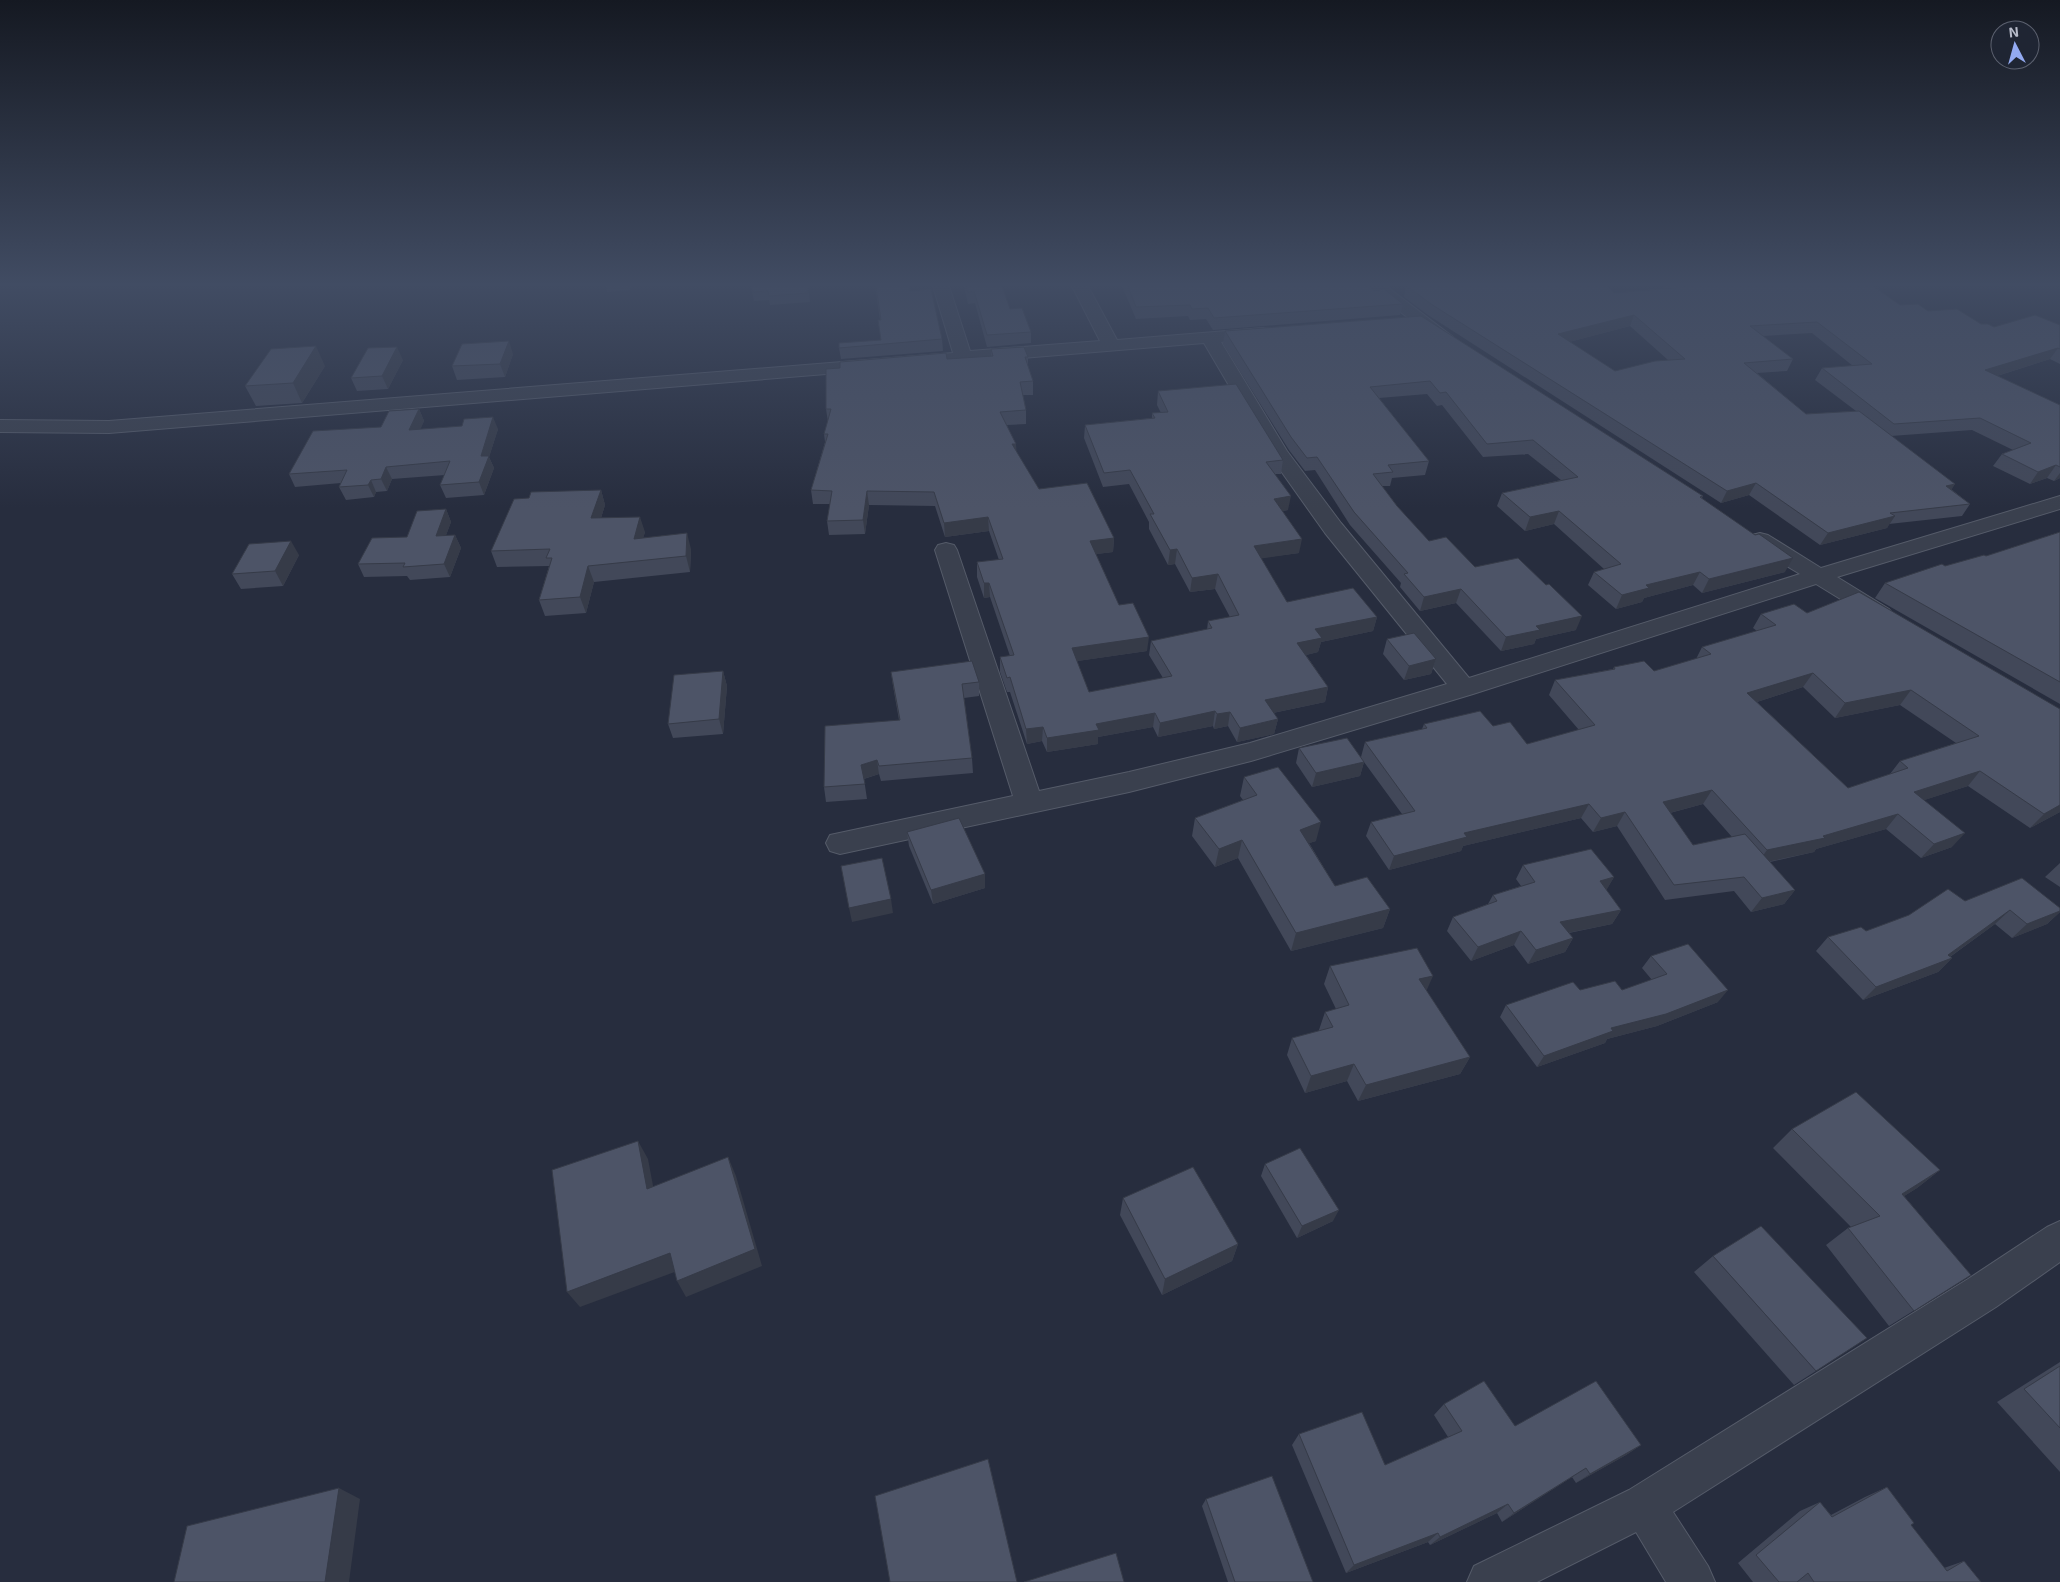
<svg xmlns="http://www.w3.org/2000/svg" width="2060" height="1582" font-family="'Exo 2',sans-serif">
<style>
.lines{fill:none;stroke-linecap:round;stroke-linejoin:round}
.minor-casing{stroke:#555b69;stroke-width:2}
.minor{fill:#3a404e;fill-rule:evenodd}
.wall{fill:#424859;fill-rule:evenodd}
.shaded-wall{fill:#363b48}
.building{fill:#4d5467;stroke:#363b48;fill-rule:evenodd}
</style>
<rect width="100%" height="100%" fill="#272d3e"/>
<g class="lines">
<defs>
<g id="minor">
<path d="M 933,286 L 949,286 L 970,351 L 1100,341 L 1072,286 L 1088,286 L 1117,340 L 1263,328 L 1269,329 L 1272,333 L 1269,337 L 1221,342 L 1287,451 L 1341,523 L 1469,678 L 1800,574 L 1752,545 L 1749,540 L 1752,535 L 1760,533 L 1768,535 L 1821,568 L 2060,496 L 2060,509 L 1837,577 L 1889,609 L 1893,614 L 1889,619 L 1881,621 L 1873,619 L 1816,584 L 1473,694 L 1251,761 L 1129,792 L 840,854 L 830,851 L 826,843 L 830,835 L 1013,796 L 935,550 L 938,545 L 946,543 L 954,545 L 957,550 L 1039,791 L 1129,772 L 1250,743 L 1447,684 L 1325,533 L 1271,457 L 1204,343 L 109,433 L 0,432 L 0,420 L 109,421 L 953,353 Z"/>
<path d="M 1367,286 L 1386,286 L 1453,337 L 1450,341 L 1444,342 L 1438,341 Z"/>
<path d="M 2060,1221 L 2060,1262 L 1996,1307 L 1673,1512 L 1708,1566 L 1715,1582 L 1666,1582 L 1636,1532 L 1537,1582 L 1467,1582 L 1474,1566 L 1629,1490 L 1968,1279 L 2047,1227 Z"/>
</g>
</defs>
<!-- minor casing -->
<use href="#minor" class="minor-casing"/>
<!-- minor -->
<use href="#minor" class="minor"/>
</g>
<!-- wall -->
<g class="wall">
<path d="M 606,286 L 631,286 L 630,290 L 607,292 Z"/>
<path d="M 808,286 L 810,302 L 770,305 L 769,300 L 754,301 L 752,292 Z"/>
<path d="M 875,286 L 909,286 L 910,291 L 942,339 L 943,351 L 841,359 L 839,348 L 881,340 L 878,320 L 880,320 Z"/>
<path d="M 964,286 L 1002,286 L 1010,309 L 1031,332 L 1031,343 L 987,347 L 975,303 L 968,304 Z"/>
<path d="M 1122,286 L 1370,286 L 1374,291 L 1403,304 L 1400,315 L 1213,330 L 1206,319 L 1190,320 L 1188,316 L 1136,319 Z"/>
<path d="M 1406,286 L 1614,293 L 1666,288 L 1663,286 L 1873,286 L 1900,305 L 1994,327 L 2060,325 L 2060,364 L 2050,359 L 1997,376 L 2060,405 L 2060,478 L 2054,481 L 2047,478 L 2030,484 L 1993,466 L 2002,454 L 2013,450 L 1972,430 L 1891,436 L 1955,484 L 1951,489 L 1970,504 L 1962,516 L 1889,524 L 1887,528 L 1820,545 L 1749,495 L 1721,503 L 1428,315 L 1404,297 ZM 1630,326 L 1668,360 L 1615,371 L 1569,342 ZM 1812,333 L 1853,366 L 1822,368 L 1815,380 L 1856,411 L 1806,414 L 1757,373 L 1787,371 L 1793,359 L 1763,336 Z"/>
<path d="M 1421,316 L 1703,496 L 1702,498 L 1785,572 L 1702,593 L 1693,585 L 1644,598 L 1642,602 L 1616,609 L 1588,585 L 1594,572 L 1604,569 L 1554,524 L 1525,531 L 1497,506 L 1502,493 L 1561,480 L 1528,454 L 1483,457 L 1442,405 L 1437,406 L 1427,394 L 1379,398 L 1429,461 L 1425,475 L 1392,478 L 1390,486 L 1382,486 L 1397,506 L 1429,541 L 1475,567 L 1576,630 L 1536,639 L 1534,644 L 1501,651 L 1456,603 L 1420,611 L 1400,587 L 1401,583 L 1350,525 L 1315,470 L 1305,471 L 1289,450 L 1223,344 L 1225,331 Z"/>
<path d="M 991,349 L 1028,357 L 1028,366 L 1033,381 L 1033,395 L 1023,395 L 1026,410 L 1026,424 L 1007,425 L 1016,452 L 1039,489 L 1114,538 L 1113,552 L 1096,554 L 1119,605 L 1147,651 L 1077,661 L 1089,692 L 1163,678 L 1149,655 L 1151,641 L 1207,630 L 1208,621 L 1230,617 L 1215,589 L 1190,592 L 1175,564 L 1168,565 L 1149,529 L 1149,522 L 1129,484 L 1103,487 L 1084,438 L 1085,425 L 1152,418 L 1152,413 L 1161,413 L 1157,405 L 1158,391 L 1283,460 L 1281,474 L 1275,474 L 1288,510 L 1283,511 L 1299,553 L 1261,558 L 1287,602 L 1377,617 L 1373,631 L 1321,642 L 1318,652 L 1306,655 L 1328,687 L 1325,702 L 1273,713 L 1278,719 L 1274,734 L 1237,742 L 1228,726 L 1214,729 L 1213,726 L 1158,737 L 1153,727 L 1098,737 L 1098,744 L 1047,752 L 1042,741 L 1027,744 L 1010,692 L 1007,692 L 1000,672 L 1000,657 L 1010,656 L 990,597 L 984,598 L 977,577 L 977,562 L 999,560 L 989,531 L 945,537 L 935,506 L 869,505 L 865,534 L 829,535 L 827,521 L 830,504 L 813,504 L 811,490 L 825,442 L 824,434 L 828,422 L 826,409 L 991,356 Z"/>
<path d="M 513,354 L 505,377 L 457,380 L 452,366 Z"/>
<path d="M 403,360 L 388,389 L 357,391 L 351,378 Z"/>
<path d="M 325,366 L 302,403 L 256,406 L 245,386 Z"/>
<path d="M 419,409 L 424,421 L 420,429 L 498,429 L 489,457 L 494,468 L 484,495 L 446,498 L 440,485 L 445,475 L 392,479 L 387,491 L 376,492 L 374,497 L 346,500 L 339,487 L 341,483 L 295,487 L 289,474 L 381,427 Z"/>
<path d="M 601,490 L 605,505 L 601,518 L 645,532 L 643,538 L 691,549 L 690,572 L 594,582 L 586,613 L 545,616 L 539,600 L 549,566 L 497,567 L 491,551 L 529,498 Z"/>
<path d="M 446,509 L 451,522 L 446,535 L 455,535 L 461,548 L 450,577 L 410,580 L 407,576 L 364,577 L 358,564 L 407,537 Z"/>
<path d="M 2060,532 L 2060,704 L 1875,598 L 1885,583 L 1945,566 L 1986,556 Z"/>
<path d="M 299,555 L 283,586 L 241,589 L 232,574 Z"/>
<path d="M 1859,592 L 2060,812 L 2030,828 L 1968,786 L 1924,800 L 1952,847 L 1921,858 L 1886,829 L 1816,849 L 1814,852 L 1770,862 L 1795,890 L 1784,904 L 1751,912 L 1734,891 L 1665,900 L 1617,826 L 1593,832 L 1581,818 L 1463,846 L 1461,851 L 1389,870 L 1366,836 L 1371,822 L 1402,814 L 1364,762 L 1360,776 L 1312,787 L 1296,763 L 1299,748 L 1361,757 L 1365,742 L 1422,729 L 1424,724 L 1493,726 L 1527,744 L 1579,730 L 1549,695 L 1555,680 L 1613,669 L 1614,667 L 1654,671 L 1696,659 L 1702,647 L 1757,631 L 1753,628 L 1761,614 L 1807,613 ZM 1803,687 L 1835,718 L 1900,705 L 1956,743 L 1900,761 L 1890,774 L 1848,788 L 1757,702 ZM 1703,804 L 1732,837 L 1693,845 L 1670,813 Z"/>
<path d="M 1387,639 L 1436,659 L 1431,674 L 1404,680 L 1383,654 Z"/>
<path d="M 723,671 L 727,686 L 723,734 L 673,738 L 668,724 Z"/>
<path d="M 891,672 L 979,682 L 979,696 L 964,698 L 972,758 L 973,773 L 881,781 L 879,774 L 864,779 L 867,799 L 826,802 L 824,787 L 899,720 L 893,686 Z"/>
<path d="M 1244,777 L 1316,841 L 1309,843 L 1335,886 L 1390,909 L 1383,928 L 1291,951 L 1238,858 L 1215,867 L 1192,836 L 1195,818 L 1243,800 L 1240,796 Z"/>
<path d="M 907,832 L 985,888 L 933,904 L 909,846 Z"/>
<path d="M 2060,863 L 2060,887 L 2045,877 Z"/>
<path d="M 1523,865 L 1614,877 L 1606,890 L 1621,910 L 1612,924 L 1569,933 L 1573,938 L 1565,952 L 1528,964 L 1514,945 L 1471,961 L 1447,931 L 1453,917 L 1488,904 L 1493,895 L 1521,886 L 1516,879 Z"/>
<path d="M 1965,901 L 2060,908 L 2060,912 L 2047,924 L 2012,938 L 1995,924 L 1950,957 L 1952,958 L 1938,972 L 1863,1000 L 1816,951 L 1828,937 L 1866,931 Z"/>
<path d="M 1651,956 L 1718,1002 L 1657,1026 L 1607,1039 L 1605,1043 L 1537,1067 L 1500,1017 L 1506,1005 L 1580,990 L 1622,990 L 1652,980 L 1642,968 Z"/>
<path d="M 1330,966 L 1426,990 L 1470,1057 L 1460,1074 L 1358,1101 L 1347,1081 L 1305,1093 L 1287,1055 L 1292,1038 L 1319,1031 L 1319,1030 L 1325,1012 L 1336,1009 L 1324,984 Z"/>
<path d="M 1792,1129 L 1940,1170 L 1917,1188 L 1904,1196 L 1971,1275 L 1889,1326 L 1826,1245 L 1848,1228 L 1851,1227 L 1773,1148 Z"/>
<path d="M 1265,1164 L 1333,1221 L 1297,1238 L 1261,1176 Z"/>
<path d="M 1123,1198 L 1238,1244 L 1232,1261 L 1162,1295 L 1120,1215 Z"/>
<path d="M 1713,1256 L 1816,1371 L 1794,1385 L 1694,1272 Z"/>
<path d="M 2060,1362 L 2060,1472 L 1997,1402 Z"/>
<path d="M 1444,1404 L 1515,1426 L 1641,1445 L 1626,1455 L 1576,1483 L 1572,1477 L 1502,1522 L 1497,1513 L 1430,1545 L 1428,1542 L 1346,1573 L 1292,1445 L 1299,1434 L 1385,1465 L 1448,1437 L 1434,1415 Z"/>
<path d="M 1887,1487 L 1911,1525 L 1944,1568 L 1964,1561 L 1981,1582 L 1753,1582 L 1738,1563 L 1800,1511 L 1820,1502 L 1831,1515 L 1865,1497 Z"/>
<path d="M 1206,1499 L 1313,1582 L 1228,1582 L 1202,1506 Z"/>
</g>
<!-- shaded-wall -->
<g class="shaded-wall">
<path d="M 1634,315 L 1630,326 L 1554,346 L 1558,334 Z"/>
<path d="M 509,341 L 513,354 L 505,377 L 500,364 Z"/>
<path d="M 316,346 L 325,366 L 302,403 L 293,383 Z"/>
<path d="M 397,347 L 403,360 L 388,389 L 382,376 Z"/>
<path d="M 2058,348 L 2050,359 L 1978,382 L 1985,370 Z"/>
<path d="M 419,409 L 424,421 L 415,442 L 409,430 Z"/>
<path d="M 493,417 L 498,429 L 489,457 L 494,468 L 484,495 L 479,482 L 481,456 Z"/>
<path d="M 1012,444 L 1016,444 L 1017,457 Z"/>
<path d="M 2056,465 L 2047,478 L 2030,484 L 2038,472 Z"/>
<path d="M 386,467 L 392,479 L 387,491 L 381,479 Z"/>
<path d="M 2060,473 L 2060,478 L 2054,481 Z"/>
<path d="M 371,480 L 376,492 L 374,497 L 368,485 Z"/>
<path d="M 1756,483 L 1749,495 L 1721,503 L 1727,491 Z"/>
<path d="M 1955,484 L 1947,497 L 1946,486 Z"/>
<path d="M 601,490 L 605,505 L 596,534 L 591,518 Z"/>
<path d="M 867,491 L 869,505 L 865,534 L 863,520 Z"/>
<path d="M 1291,496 L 1288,510 L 1272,513 L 1274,499 Z"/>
<path d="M 446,509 L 451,522 L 441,549 L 436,536 Z"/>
<path d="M 1559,511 L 1554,524 L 1525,531 L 1530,517 Z"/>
<path d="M 1895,516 L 1887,528 L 1820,545 L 1828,533 Z"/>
<path d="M 640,517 L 645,532 L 638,555 L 634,539 Z"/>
<path d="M 988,517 L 989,531 L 945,537 L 944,523 Z"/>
<path d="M 687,533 L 691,549 L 690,572 L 686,556 Z"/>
<path d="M 455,535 L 461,548 L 450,577 L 444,564 Z"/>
<path d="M 1114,538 L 1113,552 L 1089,555 L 1090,541 Z"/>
<path d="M 1302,539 L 1299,553 L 1251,560 L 1254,546 Z"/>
<path d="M 291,541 L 299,555 L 283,586 L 275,571 Z"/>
<path d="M 1177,549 L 1175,564 L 1168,565 L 1170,550 Z"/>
<path d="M 1793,558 L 1785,572 L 1702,593 L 1709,579 Z"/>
<path d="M 588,566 L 594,582 L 586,613 L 580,597 Z"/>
<path d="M 1700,572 L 1693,585 L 1644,598 L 1642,602 L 1616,609 L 1622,595 L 1646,585 Z"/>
<path d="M 1218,574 L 1215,589 L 1190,592 L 1192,578 Z"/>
<path d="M 984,583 L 989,583 L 990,597 L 984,598 Z"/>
<path d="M 1461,589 L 1456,603 L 1420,611 L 1424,597 Z"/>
<path d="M 1582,616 L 1576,630 L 1536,639 L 1534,644 L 1501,651 L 1506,637 L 1536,626 Z"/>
<path d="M 1377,617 L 1373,631 L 1321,642 L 1318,652 L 1294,658 L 1297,643 L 1315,629 Z"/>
<path d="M 1149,637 L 1147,651 L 1071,662 L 1072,648 Z"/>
<path d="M 1436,659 L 1431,674 L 1404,680 L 1409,666 Z"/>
<path d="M 723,671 L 727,686 L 723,734 L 719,719 Z"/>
<path d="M 1813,673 L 1803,687 L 1738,708 L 1747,693 Z"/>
<path d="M 1328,687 L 1325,702 L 1263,715 L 1265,700 Z"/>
<path d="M 1911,690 L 1900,705 L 1835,718 L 1845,703 Z"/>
<path d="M 1215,711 L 1213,726 L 1158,737 L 1160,723 Z"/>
<path d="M 1230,712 L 1228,726 L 1214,729 L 1217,714 Z"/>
<path d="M 1155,713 L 1153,727 L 1098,737 L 1098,744 L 1047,752 L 1047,738 L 1096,724 Z"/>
<path d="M 1278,719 L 1274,734 L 1237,742 L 1240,728 Z"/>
<path d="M 1043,727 L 1042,741 L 1027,744 L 1026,729 Z"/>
<path d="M 877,760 L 879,774 L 863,779 L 861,765 Z"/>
<path d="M 1364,762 L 1360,776 L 1312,787 L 1316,773 Z"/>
<path d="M 1980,771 L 1968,786 L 1903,807 L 1914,792 Z"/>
<path d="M 1712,790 L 1703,804 L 1654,817 L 1663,802 Z"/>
<path d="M 1589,804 L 1581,818 L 1463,846 L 1461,851 L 1389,870 L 1394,856 L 1464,833 Z"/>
<path d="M 2060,805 L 2060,812 L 2030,828 L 2044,814 Z"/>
<path d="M 1625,812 L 1617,826 L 1593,832 L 1601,818 Z"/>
<path d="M 1898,814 L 1886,829 L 1816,849 L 1814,852 L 1757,864 L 1767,850 L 1823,836 Z"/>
<path d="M 1321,822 L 1316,841 L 1295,848 L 1300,830 Z"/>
<path d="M 1965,833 L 1952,847 L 1921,858 L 1934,844 Z"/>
<path d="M 1242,840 L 1238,858 L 1215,867 L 1219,849 Z"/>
<path d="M 985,874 L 985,888 L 933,904 L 931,890 Z"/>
<path d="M 1614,877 L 1606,891 L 1600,881 Z"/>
<path d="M 1795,890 L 1784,904 L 1751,912 L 1762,898 Z"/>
<path d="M 891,899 L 893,913 L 852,922 L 849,908 Z"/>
<path d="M 1390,909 L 1383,928 L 1291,951 L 1296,933 Z"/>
<path d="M 1621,910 L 1612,924 L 1552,936 L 1560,922 Z"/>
<path d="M 2010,910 L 1995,924 L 1944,961 L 1952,958 L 1938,972 L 1863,1000 L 1876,987 L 1948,955 Z"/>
<path d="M 2060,911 L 2060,912 L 2047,924 L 2012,938 L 2027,924 Z"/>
<path d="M 1521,931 L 1514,945 L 1471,961 L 1478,947 Z"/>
<path d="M 1573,938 L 1565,952 L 1528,964 L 1536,950 Z"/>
<path d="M 1433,976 L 1425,994 L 1419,979 Z"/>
<path d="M 1728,990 L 1718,1002 L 1657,1026 L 1607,1039 L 1605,1043 L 1537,1067 L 1544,1056 L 1611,1028 Z"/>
<path d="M 1470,1057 L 1460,1074 L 1358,1101 L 1366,1085 Z"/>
<path d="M 1354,1064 L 1347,1081 L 1305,1093 L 1311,1076 Z"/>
<path d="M 638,1141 L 648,1159 L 657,1207 L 647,1189 Z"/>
<path d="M 728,1157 L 736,1176 L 762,1266 L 686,1297 L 677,1281 Z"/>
<path d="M 1940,1170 L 1917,1188 L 1879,1212 L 1902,1194 Z"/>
<path d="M 1339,1210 L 1333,1221 L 1297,1238 L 1302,1226 Z"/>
<path d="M 1238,1244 L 1232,1261 L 1162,1295 L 1165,1279 Z"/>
<path d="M 670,1253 L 680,1270 L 580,1307 L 567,1292 Z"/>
<path d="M 1641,1445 L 1626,1455 L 1576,1483 L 1590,1474 Z"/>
<path d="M 1586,1468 L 1502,1522 L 1514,1513 Z"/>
<path d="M 339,1488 L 360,1499 L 349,1582 L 325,1582 Z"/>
<path d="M 1508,1504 L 1497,1513 L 1430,1545 L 1440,1537 Z"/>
<path d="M 1438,1533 L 1428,1542 L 1346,1573 L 1354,1565 Z"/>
</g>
<!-- building -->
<g class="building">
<path d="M 752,286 L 808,286 L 808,293 L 769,296 L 768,291 L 752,292 Z"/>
<path d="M 876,286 L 909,286 L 910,291 L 931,289 L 942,339 L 839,348 L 839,343 L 881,340 L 878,320 L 881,320 Z"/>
<path d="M 966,286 L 1002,286 L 1010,309 L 1022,308 L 1031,332 L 987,335 L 974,291 L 968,292 Z"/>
<path d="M 1128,286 L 1370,286 L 1374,291 L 1384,289 L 1403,304 L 1214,318 L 1208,308 L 1192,309 L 1190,305 L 1136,307 Z"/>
<path d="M 1407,286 L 1607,286 L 1614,293 L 1685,287 L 1684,286 L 1873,286 L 1900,305 L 1918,304 L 1928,311 L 1957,309 L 1981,324 L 1988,324 L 1994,327 L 2035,315 L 2060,325 L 2060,349 L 2058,348 L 1985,370 L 2060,405 L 2060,467 L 2056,465 L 2038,472 L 2002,454 L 2031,443 L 1980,418 L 1894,424 L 1822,368 L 1872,364 L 1817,322 L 1750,326 L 1793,359 L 1744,363 L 1806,414 L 1859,411 L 1955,484 L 1946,486 L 1970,504 L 1890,513 L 1895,516 L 1828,533 L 1756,483 L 1727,491 L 1431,304 ZM 1634,315 L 1685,359 L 1655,361 L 1615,371 L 1558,334 Z"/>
<path d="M 1421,316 L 1703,496 L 1700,497 L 1755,535 L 1759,534 L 1793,558 L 1709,579 L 1700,572 L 1646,585 L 1649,588 L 1622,595 L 1594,572 L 1621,564 L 1559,511 L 1530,517 L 1502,493 L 1578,477 L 1533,440 L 1487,444 L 1446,392 L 1440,393 L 1430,381 L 1370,387 L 1429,461 L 1388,465 L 1393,472 L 1373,474 L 1397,506 L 1429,541 L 1446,537 L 1475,567 L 1518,558 L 1546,585 L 1549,584 L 1582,616 L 1536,626 L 1540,630 L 1506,637 L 1461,589 L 1424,597 L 1404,574 L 1408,573 L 1354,512 L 1317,457 L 1307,458 L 1291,437 L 1225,331 Z"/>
<path d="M 509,341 L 500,364 L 452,366 L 462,344 Z"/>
<path d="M 316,346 L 293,383 L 245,386 L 271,349 Z"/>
<path d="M 397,347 L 382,376 L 351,378 L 368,348 Z"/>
<path d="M 1024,347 L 1028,357 L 1025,357 L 1033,381 L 1020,382 L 1026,410 L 1000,412 L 1016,444 L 1012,444 L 1039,489 L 1087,483 L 1114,538 L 1090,541 L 1119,605 L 1133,603 L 1149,637 L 1072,648 L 1089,692 L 1172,676 L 1151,641 L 1212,628 L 1208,621 L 1239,615 L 1218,574 L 1192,578 L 1177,549 L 1170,550 L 1150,514 L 1154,514 L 1130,470 L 1104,473 L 1085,425 L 1155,418 L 1152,413 L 1168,412 L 1158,391 L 1236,384 L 1283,460 L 1266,462 L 1291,496 L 1274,499 L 1302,539 L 1254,546 L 1287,602 L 1353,588 L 1377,617 L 1315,629 L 1322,638 L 1297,643 L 1328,687 L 1265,700 L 1278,719 L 1240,728 L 1230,712 L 1217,714 L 1215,711 L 1160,723 L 1155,713 L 1096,724 L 1099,730 L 1047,738 L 1043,727 L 1026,729 L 1010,677 L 1007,678 L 1000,657 L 1014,655 L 989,583 L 984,583 L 977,562 L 1003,559 L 988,517 L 944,523 L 934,492 L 867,491 L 863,520 L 827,521 L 832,491 L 811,490 L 828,434 L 824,434 L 831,409 L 826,409 L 826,369 L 840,368 L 840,362 L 946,353 L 947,359 L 993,356 L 991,349 Z"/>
<path d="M 419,409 L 409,430 L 462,426 L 464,419 L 493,417 L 481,456 L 489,456 L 479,482 L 440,485 L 450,461 L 386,467 L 381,479 L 371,480 L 368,485 L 339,487 L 347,470 L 289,474 L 313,431 L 381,427 L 389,411 Z"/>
<path d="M 601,490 L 591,518 L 640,517 L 634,539 L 687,533 L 686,556 L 588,566 L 580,597 L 539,600 L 552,558 L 546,558 L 550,549 L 491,551 L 514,499 L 529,498 L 531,492 Z"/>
<path d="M 446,509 L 436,536 L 455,535 L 444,564 L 403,567 L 405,563 L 358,564 L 372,538 L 407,537 L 417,511 Z"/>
<path d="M 2060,532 L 2060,682 L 1885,583 L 1942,564 L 1945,566 L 1984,555 L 1986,556 Z"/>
<path d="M 291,541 L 275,571 L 232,574 L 249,544 Z"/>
<path d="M 1859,592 L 2060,709 L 2060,805 L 2044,814 L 1980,771 L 1914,792 L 1965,833 L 1934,844 L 1898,814 L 1823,836 L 1825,838 L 1767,850 L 1712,790 L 1663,802 L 1693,845 L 1745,834 L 1795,890 L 1762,898 L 1744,877 L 1674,885 L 1625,812 L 1601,818 L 1589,804 L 1464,833 L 1467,837 L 1394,856 L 1371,822 L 1415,811 L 1365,742 L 1427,728 L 1424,724 L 1480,711 L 1493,726 L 1510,722 L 1527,744 L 1595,725 L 1555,680 L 1615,669 L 1614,667 L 1644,661 L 1654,671 L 1711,654 L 1702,647 L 1776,625 L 1761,614 L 1794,604 L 1807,613 ZM 1813,673 L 1845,703 L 1911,690 L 1979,736 L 1900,761 L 1908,768 L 1848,788 L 1747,693 Z"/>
<path d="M 1414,633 L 1436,659 L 1409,666 L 1387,639 Z"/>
<path d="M 972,661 L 979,682 L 962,684 L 972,758 L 879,766 L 877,760 L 861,765 L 865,784 L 824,787 L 825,726 L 900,720 L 891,672 Z"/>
<path d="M 723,671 L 719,719 L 668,724 L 674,675 Z"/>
<path d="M 1347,738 L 1364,762 L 1316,773 L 1299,748 Z"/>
<path d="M 1278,767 L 1321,822 L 1300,830 L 1335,886 L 1367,877 L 1390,909 L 1296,933 L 1242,840 L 1219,849 L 1195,818 L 1257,795 L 1244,777 Z"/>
<path d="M 959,818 L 985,874 L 931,890 L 907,832 Z"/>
<path d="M 1591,849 L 1614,877 L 1600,881 L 1621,910 L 1560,922 L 1573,938 L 1536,950 L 1521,931 L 1478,947 L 1453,917 L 1497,901 L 1493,895 L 1535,882 L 1523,865 Z"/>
<path d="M 882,858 L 891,899 L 849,908 L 841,866 Z"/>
<path d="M 2022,878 L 2060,908 L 2060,911 L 2027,924 L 2010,910 L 1948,955 L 1952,958 L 1876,987 L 1828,937 L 1861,927 L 1866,931 L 1909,915 L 1948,889 L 1965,901 Z"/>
<path d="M 1688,944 L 1728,990 L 1666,1014 L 1611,1028 L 1613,1031 L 1544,1056 L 1506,1005 L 1573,982 L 1580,990 L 1615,981 L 1622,990 L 1667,974 L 1651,956 Z"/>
<path d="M 1417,948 L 1433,976 L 1419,979 L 1470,1057 L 1366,1085 L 1354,1064 L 1311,1076 L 1292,1038 L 1333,1027 L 1325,1012 L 1349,1005 L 1330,966 Z"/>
<path d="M 1856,1092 L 1940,1170 L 1902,1194 L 1971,1275 L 1914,1311 L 1848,1228 L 1880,1216 L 1792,1129 Z"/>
<path d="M 638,1141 L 647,1189 L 728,1157 L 755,1249 L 677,1281 L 670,1253 L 567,1292 L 552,1170 Z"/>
<path d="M 1300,1148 L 1339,1210 L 1302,1226 L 1265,1164 Z"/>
<path d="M 1193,1167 L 1238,1244 L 1165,1279 L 1123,1198 Z"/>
<path d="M 1761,1226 L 1867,1338 L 1816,1371 L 1713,1256 Z"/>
<path d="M 2060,1366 L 2060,1428 L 2024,1389 Z"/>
<path d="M 1484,1381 L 1515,1426 L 1596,1381 L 1641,1445 L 1590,1474 L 1586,1468 L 1514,1513 L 1508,1504 L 1440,1537 L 1438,1533 L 1354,1565 L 1299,1434 L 1362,1412 L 1385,1465 L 1462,1431 L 1444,1404 Z"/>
<path d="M 988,1459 L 1017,1582 L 890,1582 L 875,1496 Z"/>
<path d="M 1272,1476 L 1313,1582 L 1235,1582 L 1206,1499 Z"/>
<path d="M 1887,1487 L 1914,1523 L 1911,1525 L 1947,1571 L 1964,1561 L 1981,1582 L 1814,1582 L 1808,1573 L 1797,1582 L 1779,1582 L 1756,1555 L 1820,1502 L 1832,1517 Z"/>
<path d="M 339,1488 L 325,1582 L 174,1582 L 187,1526 Z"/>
<path d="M 1116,1553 L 1124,1582 L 1024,1582 Z"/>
</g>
<!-- sky -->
<linearGradient id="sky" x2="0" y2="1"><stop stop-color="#151922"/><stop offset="0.56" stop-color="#414c63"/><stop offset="1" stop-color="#414c63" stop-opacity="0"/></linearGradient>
<rect width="2060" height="508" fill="url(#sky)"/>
<!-- north arrow -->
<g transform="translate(2015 45) rotate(354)"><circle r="24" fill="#1f2533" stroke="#5c616f"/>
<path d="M0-4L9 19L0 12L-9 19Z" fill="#93aaf1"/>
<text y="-8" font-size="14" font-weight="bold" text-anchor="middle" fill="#b7bbc9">N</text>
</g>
</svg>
